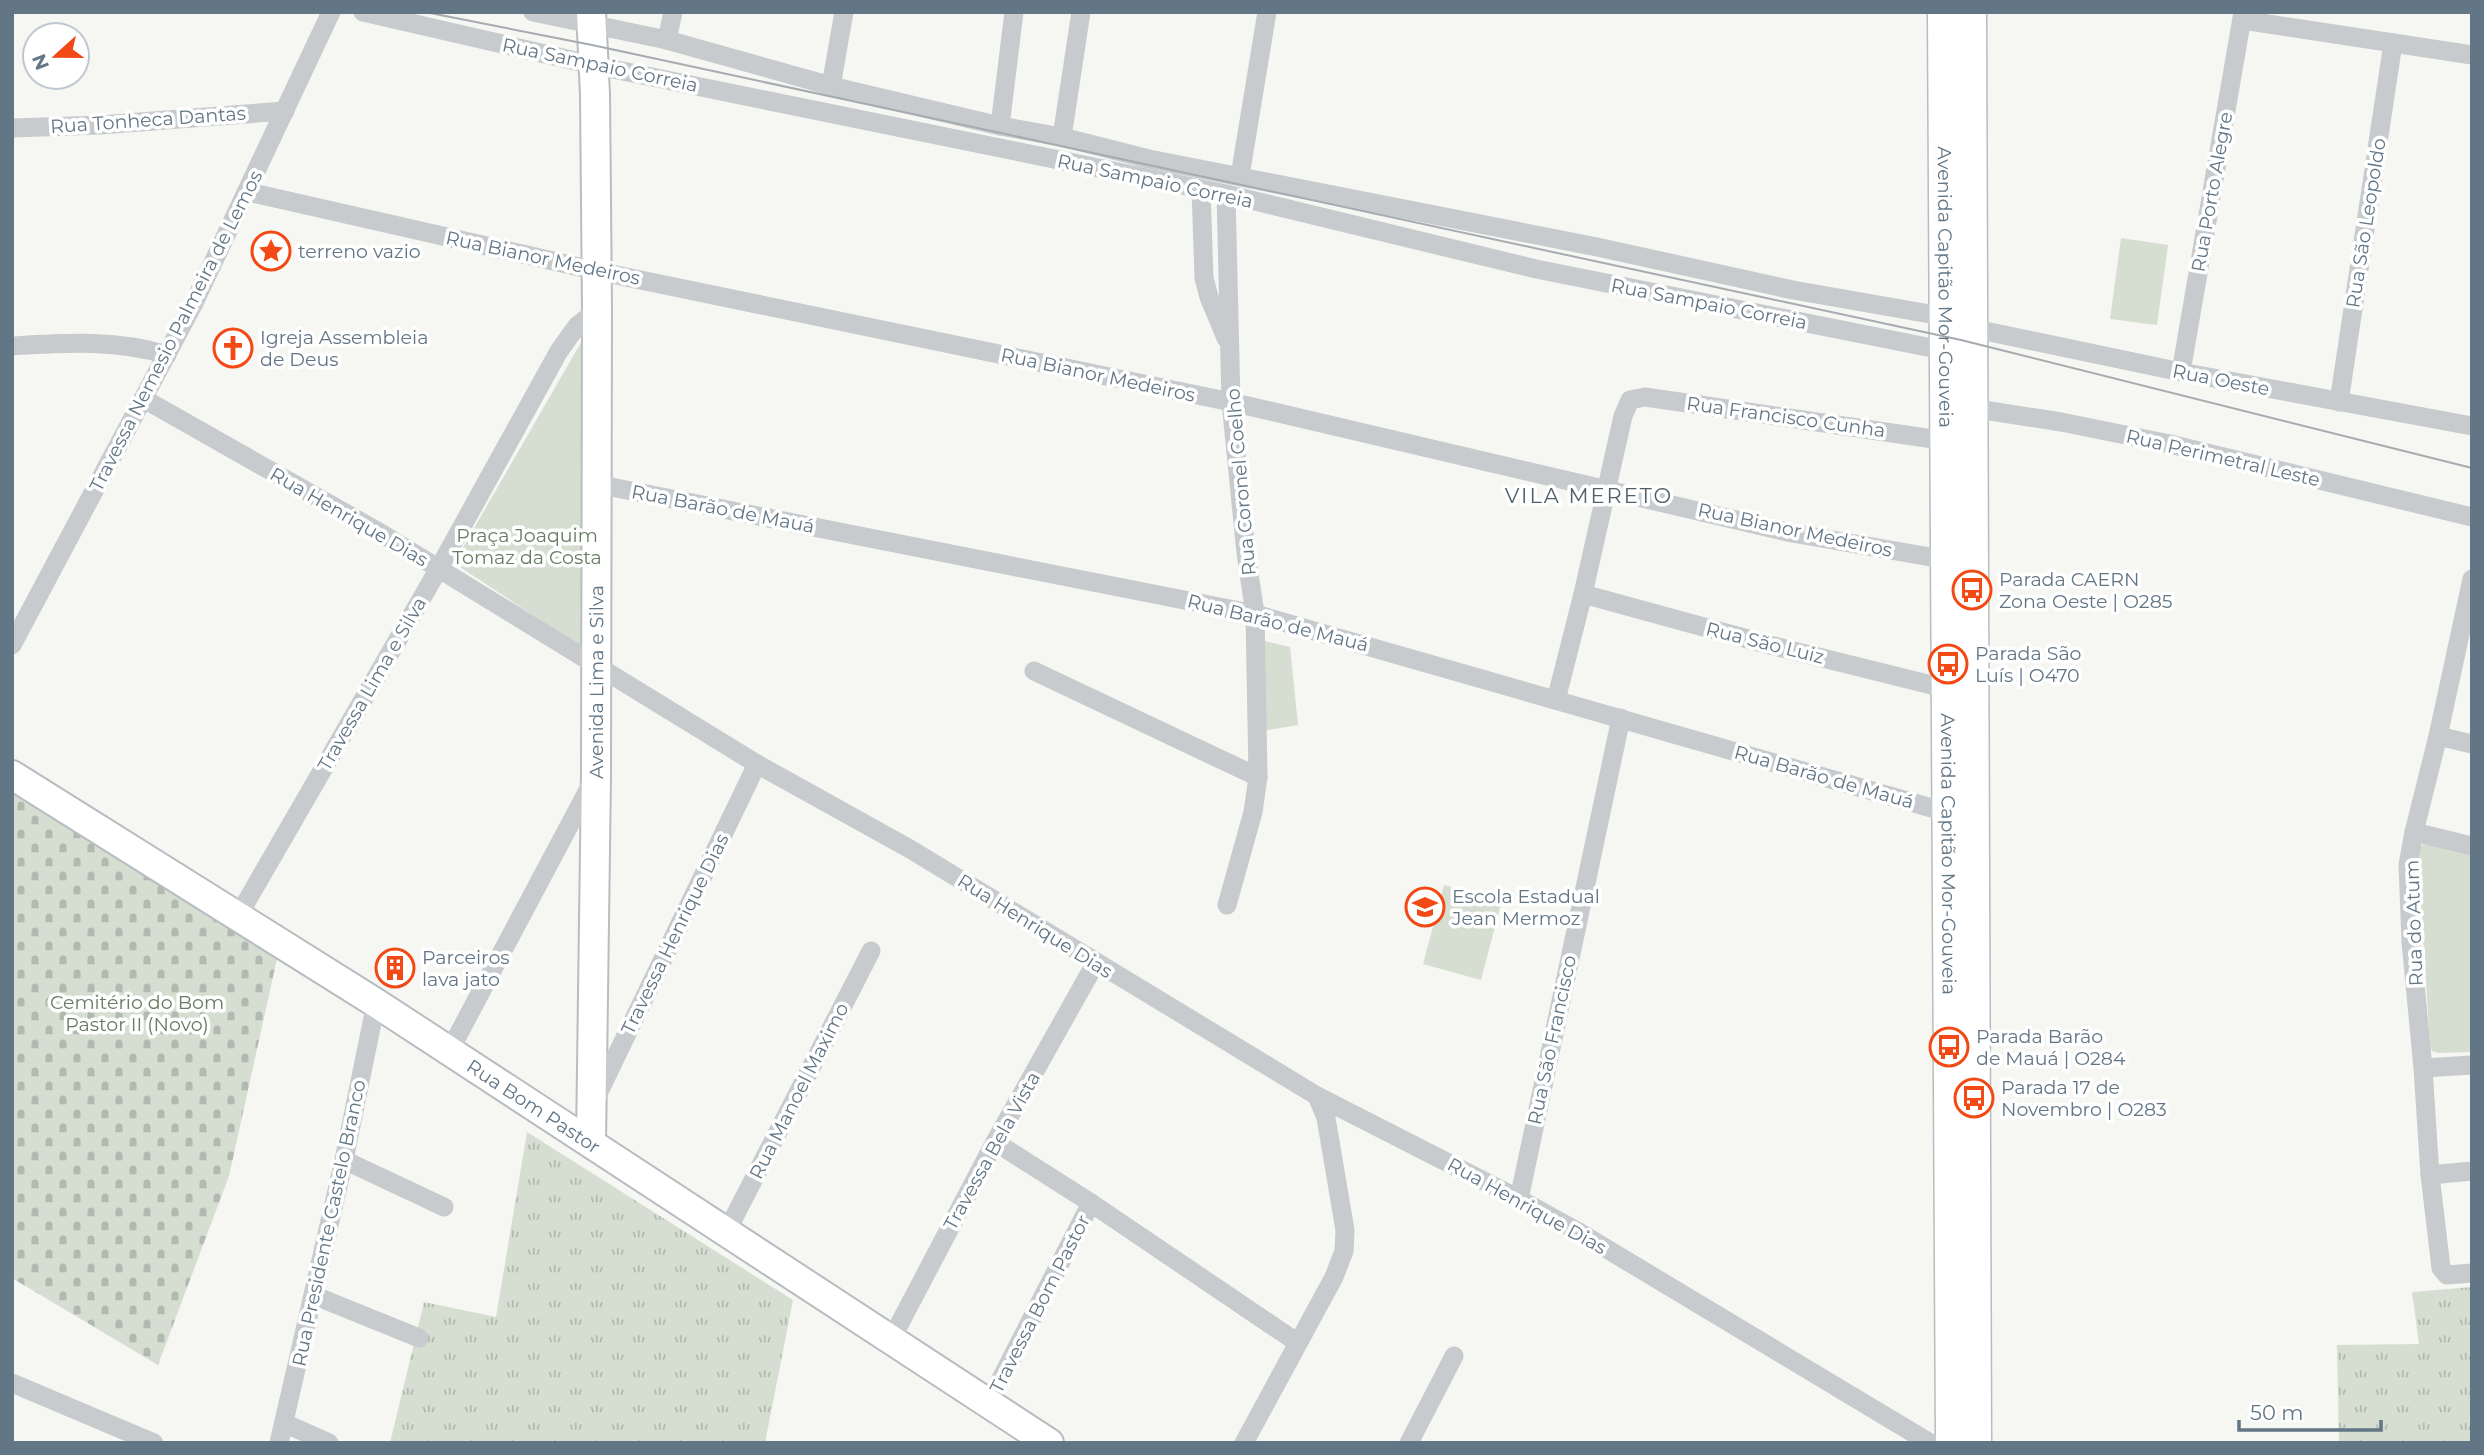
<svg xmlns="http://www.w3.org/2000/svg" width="2484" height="1455" font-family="Montserrat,sans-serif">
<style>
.grass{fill:url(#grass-tufts)}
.cemetery{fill:url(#cemetery-stones)}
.green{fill:#d6ded2}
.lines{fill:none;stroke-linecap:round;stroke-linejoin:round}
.secondary-casing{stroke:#b7bdc1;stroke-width:32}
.primary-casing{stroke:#b8bcc0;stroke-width:35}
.street{stroke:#c8cbce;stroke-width:19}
.secondary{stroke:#fff;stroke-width:28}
.primary{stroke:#fff;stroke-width:32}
.tram{stroke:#a5abb1;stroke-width:2}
.labels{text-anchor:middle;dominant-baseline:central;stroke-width:7;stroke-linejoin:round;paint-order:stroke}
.street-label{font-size:19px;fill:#627686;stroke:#fff}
.poi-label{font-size:19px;fill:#627686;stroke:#fff;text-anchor:start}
.park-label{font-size:19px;fill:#677c61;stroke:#fff}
.neighbourhood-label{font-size:21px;letter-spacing:2px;fill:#515f6a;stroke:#fff}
</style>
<defs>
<pattern id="grass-tufts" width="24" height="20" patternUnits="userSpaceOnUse" patternTransform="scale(1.75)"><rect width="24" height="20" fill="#d6ded2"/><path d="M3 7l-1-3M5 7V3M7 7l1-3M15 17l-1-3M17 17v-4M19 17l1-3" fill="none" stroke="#b1b9b0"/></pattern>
<pattern id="cemetery-stones" width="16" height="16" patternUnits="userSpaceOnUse" patternTransform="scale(1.75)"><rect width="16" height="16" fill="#d6ded2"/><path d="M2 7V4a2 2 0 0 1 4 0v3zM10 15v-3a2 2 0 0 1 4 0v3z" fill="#b1b9b0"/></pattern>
</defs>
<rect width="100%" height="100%" fill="#f6f6f2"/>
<!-- grass -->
<g class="grass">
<path d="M 527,1132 L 793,1300 L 765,1443 L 390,1443 L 424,1302 L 496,1317 Z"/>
<path d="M 2472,1287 L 2472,1443 L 2339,1443 L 2337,1345 L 2419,1344 L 2412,1292 Z"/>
</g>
<!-- cemetery -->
<path class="cemetery" d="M 12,782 L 278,954 L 229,1176 L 158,1365 L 12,1278 Z"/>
<!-- green -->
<g class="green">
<path d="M 2121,238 L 2168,245 L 2157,325 L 2110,319 Z"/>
<path d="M 583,339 L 584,649 L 454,563 Z"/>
<path d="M 1260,640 L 1290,647 L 1298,725 L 1263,731 Z"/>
<path d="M 2423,844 L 2472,853 L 2472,1052 L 2438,1053 L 2432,1051 L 2430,1045 L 2418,858 L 2419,848 Z"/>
<path d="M 1444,885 L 1502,900 L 1481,980 L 1423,964 Z"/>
</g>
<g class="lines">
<defs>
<g id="secondary">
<path id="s1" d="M 12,775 L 376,1003 L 1049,1443"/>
<path id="s2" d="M 591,1142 L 596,775 L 597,310 L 595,94 L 591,12"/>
</g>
<g id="primary">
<path id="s3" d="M 1944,12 L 1952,1443"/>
<path d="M 1970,12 L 1975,1443"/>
</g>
</defs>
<!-- secondary casing -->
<use href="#secondary" class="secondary-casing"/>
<!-- primary casing -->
<use href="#primary" class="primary-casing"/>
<!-- street -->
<g class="street">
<path d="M 363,12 L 593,65 L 1226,194 L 1536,269 L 1947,351"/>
<path d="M 533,12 L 667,40 L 831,86 L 1000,126 L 1062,137 L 1149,159 L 1597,247 L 1793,290 L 1947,317"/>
<path d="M 2242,20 L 2472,55"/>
<path d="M 667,40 L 673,12"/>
<path d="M 831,86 L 844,12"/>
<path d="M 1000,126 L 1014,12"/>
<path d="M 12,128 L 100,125 L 285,111"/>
<path d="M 1062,137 L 1081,12"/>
<path d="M 1240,176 L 1267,12"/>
<path d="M 1201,189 L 1204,278 L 1209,297 L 1226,338"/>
<path d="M 248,192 L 597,271 L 1231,402 L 1792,533 L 1948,560"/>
<path d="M 1226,194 L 1231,402 L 1246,553 L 1255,614 L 1258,777 L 1253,812 L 1227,905"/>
<path d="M 1971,328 L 2181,372 L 2472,426"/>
<path d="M 12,346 C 63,343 117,339 167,355"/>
<path d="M 2181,372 L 2243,12"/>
<path d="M 144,399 L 384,535 L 757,764 L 910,849 L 1317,1096 L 1519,1199 L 1577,1231 L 1930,1443"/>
<path d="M 2339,402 L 2393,43"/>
<path d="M 1971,408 L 2061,422 L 2170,444 L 2472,517"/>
<path d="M 596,484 L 1255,614 L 1949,813"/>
<path d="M 2472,579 L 2438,736 L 2414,832 L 2408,865 L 2411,942 L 2423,1068 L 2430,1175 L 2441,1268 L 2447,1275 L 2472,1273"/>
<path d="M 1583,594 L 1766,644 L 1948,689"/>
<path d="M 12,645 L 194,303 L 331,12"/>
<path d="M 1034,671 L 1258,777"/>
<path d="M 1556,700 L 1583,594 L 1623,416 L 1630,400 L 1645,397 L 1947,441"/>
<path d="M 2438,736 L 2472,744"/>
<path d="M 2414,832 L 2472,846"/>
<path d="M 237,918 L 438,570 L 559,351 L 577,326 L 597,310"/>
<path d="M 450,1050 L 594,779"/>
<path d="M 2423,1068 L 2472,1065"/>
<path d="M 595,1100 L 757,764"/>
<path d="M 995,1142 L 1091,1203 L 1298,1343"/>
<path d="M 344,1160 L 444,1207"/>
<path d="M 2430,1175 L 2472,1171"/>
<path d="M 1519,1199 L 1621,718"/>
<path d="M 727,1231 L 871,951"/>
<path d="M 313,1295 L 419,1338"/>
<path d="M 891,1340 L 995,1142 L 1095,964"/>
<path d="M 12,1383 L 154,1443"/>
<path d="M 988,1404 L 1091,1203"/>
<path d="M 284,1423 L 329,1443"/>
<path d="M 279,1443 L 344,1160 L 376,1003"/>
<path d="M 1244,1443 L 1334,1277 L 1344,1251 L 1345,1230 L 1326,1118 L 1317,1096"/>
<path d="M 1409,1443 L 1454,1356"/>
</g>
<!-- secondary -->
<use href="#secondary" class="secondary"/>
<!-- primary -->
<use href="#primary" class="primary"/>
<!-- tram -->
<path class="tram" d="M 425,12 L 592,45 L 1961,340 L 2472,468"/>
</g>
<!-- icons -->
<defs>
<symbol id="sight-ring" viewBox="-11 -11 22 22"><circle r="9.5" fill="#fff" stroke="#f34915" stroke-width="1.5"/><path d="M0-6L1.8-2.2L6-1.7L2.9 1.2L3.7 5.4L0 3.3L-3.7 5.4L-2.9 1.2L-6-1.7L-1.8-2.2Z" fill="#f34915"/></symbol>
<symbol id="church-ring" viewBox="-11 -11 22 22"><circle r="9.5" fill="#fff" stroke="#f34915" stroke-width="1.5"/><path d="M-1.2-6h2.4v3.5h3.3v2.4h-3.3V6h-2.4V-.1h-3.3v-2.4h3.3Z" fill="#f34915"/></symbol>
<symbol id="bus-ring" viewBox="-11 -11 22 22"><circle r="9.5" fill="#fff" stroke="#f34915" stroke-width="1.5"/><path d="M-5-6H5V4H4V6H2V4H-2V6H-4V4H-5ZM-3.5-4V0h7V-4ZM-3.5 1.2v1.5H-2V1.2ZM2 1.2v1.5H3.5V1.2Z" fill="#f34915"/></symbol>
<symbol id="school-ring" viewBox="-11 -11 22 22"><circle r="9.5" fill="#fff" stroke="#f34915" stroke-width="1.5"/><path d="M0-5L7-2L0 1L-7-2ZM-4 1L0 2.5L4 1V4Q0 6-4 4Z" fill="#f34915"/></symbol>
<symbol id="building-ring" viewBox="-11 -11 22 22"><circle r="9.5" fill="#fff" stroke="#f34915" stroke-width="1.5"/><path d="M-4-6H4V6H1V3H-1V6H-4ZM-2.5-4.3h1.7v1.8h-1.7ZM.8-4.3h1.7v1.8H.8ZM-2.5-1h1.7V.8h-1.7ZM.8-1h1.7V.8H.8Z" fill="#f34915"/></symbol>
</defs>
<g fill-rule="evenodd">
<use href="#sight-ring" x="249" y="229" width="44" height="44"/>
<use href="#church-ring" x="211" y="326" width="44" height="44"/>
<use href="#bus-ring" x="1950" y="568" width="44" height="44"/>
<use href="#bus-ring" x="1926" y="642" width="44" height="44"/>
<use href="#school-ring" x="1403" y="885" width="44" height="44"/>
<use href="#building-ring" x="373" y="946" width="44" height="44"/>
<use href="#bus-ring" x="1927" y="1025" width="44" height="44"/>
<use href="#bus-ring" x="1952" y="1076" width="44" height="44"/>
</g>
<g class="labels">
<!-- street labels -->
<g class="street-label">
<text transform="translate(600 65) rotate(12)">Rua Sampaio Correia</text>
<text transform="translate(148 120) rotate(-4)">Rua Tonheca Dantas</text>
<text transform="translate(1155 181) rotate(12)">Rua Sampaio Correia</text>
<text transform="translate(2212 192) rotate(-80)">Rua Porto Alegre</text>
<text transform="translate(2366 223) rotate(-81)">Rua São Leopoldo</text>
<text transform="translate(543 258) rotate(12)">Rua Bianor Medeiros</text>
<text stroke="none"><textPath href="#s3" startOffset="275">Avenida Capitão Mor-Gouveia</textPath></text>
<text transform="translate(1709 304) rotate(11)">Rua Sampaio Correia</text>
<text transform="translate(176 331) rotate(-63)">Travessa Nemesio Palmeira de Lemos</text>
<text transform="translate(1098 375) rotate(12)">Rua Bianor Medeiros</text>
<text transform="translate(2221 380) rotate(11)">Rua Oeste</text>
<text transform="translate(1786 417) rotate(8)">Rua Francisco Cunha</text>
<text transform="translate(2223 458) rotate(13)">Rua Perimetral Leste</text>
<text transform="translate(1241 482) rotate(-95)">Rua Coronel Coelho</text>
<text transform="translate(723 509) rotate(11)">Rua Barão de Mauá</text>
<text transform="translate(349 517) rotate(30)">Rua Henrique Dias</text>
<text transform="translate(1795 530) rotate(12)">Rua Bianor Medeiros</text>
<text transform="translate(1278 623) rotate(14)">Rua Barão de Mauá</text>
<text transform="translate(1765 643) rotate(14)">Rua São Luiz</text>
<text stroke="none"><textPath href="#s2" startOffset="460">Avenida Lima e Silva</textPath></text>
<text transform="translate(372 684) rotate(-60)">Travessa Lima e Silva</text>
<text transform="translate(1824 777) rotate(16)">Rua Barão de Mauá</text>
<text stroke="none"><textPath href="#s3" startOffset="842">Avenida Capitão Mor-Gouveia</textPath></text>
<text transform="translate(2414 923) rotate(-92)">Rua do Atum</text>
<text transform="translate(1035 926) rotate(32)">Rua Henrique Dias</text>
<text transform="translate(675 934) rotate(-64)">Travessa Henrique Dias</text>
<text transform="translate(1552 1040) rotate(-78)">Rua São Francisco</text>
<text transform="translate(799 1091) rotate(-63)">Rua Manoel Maximo</text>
<text stroke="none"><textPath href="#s1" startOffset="618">Rua Bom Pastor</textPath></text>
<text transform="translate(992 1151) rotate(-61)">Travessa Bela Vista</text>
<text transform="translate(1527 1206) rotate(29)">Rua Henrique Dias</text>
<text transform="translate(329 1223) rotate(-78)">Rua Presidente Castelo Branco</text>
<text transform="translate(1040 1304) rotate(-63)">Travessa Bom Pastor</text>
</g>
<!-- poi labels -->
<g class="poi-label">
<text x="298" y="251">terreno vazio</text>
<text x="260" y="337">Igreja Assembleia<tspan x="260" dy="22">de Deus</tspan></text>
<text x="1999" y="579">Parada CAERN<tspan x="1999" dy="22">Zona Oeste | O285</tspan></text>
<text x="1975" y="653">Parada São<tspan x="1975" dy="22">Luís | O470</tspan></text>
<text x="1452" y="896">Escola Estadual<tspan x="1452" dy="22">Jean Mermoz</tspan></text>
<text x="422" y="957">Parceiros<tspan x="422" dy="22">lava jato</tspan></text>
<text x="1976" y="1036">Parada Barão<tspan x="1976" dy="22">de Mauá | O284</tspan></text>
<text x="2001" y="1087">Parada 17 de<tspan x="2001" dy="22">Novembro | O283</tspan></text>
</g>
<!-- park labels -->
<g class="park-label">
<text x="527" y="535">Praça Joaquim<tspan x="527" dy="22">Tomaz da Costa</tspan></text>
<text x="137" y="1002">Cemitério do Bom<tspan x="137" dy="22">Pastor II (Novo)</tspan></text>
</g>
<!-- neighbourhood labels -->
<g class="neighbourhood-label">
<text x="1589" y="495">VILA MERETO</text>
</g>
</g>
<!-- border -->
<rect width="2484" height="1455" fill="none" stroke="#627686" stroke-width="28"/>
<!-- north arrow -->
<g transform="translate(56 56) rotate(249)"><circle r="33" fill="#ffffff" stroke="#c0c8cf" stroke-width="2"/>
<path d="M0-5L12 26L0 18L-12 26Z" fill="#f34915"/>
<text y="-10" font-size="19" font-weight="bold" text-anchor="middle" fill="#627686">N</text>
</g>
<!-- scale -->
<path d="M2239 1420v10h142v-10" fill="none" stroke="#627686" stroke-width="3.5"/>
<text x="2250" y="1420" font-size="21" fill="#627686" stroke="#ffffff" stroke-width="5" paint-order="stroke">50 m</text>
</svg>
